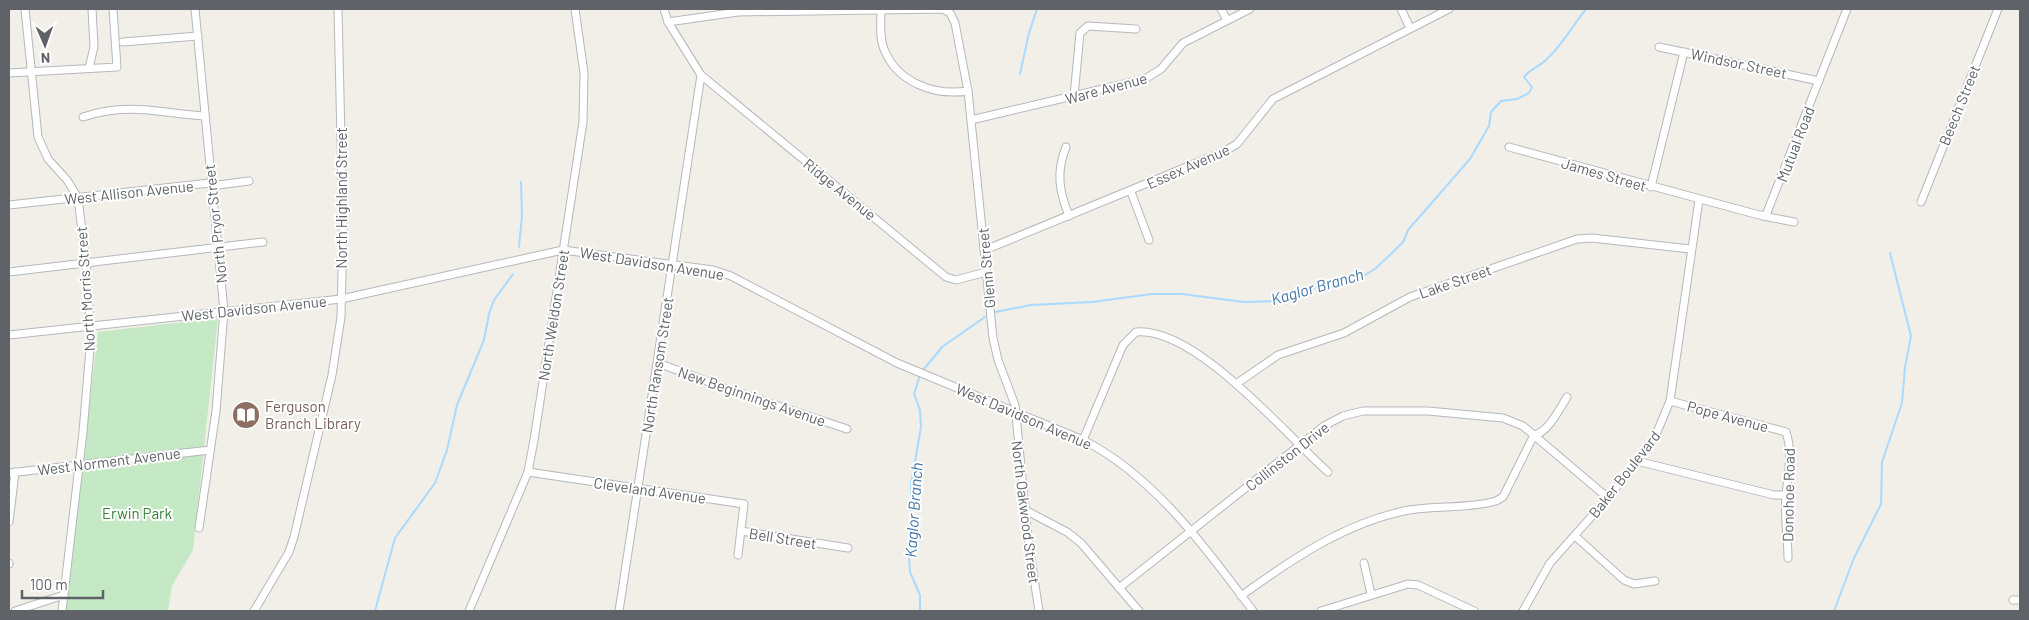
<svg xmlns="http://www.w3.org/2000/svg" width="2029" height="620" font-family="Barlow,sans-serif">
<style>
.green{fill:#c5e8c5}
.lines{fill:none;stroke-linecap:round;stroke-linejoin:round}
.stream{stroke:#aadaff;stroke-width:2}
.minor-casing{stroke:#b5b8bc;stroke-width:9}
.minor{stroke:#fff;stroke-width:7}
.labels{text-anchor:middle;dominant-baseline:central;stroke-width:4;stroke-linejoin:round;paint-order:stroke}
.street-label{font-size:15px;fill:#5f6368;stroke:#fff}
.education-label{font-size:15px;fill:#785e54;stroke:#fff;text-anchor:start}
.park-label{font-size:15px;fill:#348238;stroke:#fff}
.water-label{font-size:16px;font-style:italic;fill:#4174aa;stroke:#fff}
</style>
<rect width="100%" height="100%" fill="#f1efe8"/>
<!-- green -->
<path class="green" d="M 218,318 L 193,550 L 172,586 L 168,611 L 65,611 L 98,332 Z"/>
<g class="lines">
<!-- stream -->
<g class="stream">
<path d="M 1020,74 L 1029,33 L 1037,9"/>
<path d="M 519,247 L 522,216 L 521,182"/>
<path d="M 995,312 L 1031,305 L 1092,302 L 1152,294 L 1182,294 L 1244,302 L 1276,301 L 1320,286 L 1363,276 L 1375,269 L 1394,251 L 1403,242 L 1408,230 L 1470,159 L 1489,126 L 1491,112 L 1501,101 L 1517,99 L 1529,93 L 1532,87 L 1524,77 C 1530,69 1541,66 1548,58 C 1563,44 1573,25 1586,9"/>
<path d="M 924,369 L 942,347 L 985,317"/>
<path d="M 919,378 L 914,394 L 920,410 L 921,427 L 911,484 L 912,538 L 909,558 L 910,572 L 920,595 L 920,611"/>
<path d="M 375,611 L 395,538 L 435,483 L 447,450 L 457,405 L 484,340 L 489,314 L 494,300 L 513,274"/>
<path d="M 1834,611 L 1854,558 L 1881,504 L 1882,462 L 1902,403 L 1905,367 L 1911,336 L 1890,253"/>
</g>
<defs>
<g id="minor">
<path d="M 25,9 L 38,137 L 48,159 L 67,180 L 78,198 L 86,263 L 91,337 L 83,432 L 62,611"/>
<path d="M 195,9 L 224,311 L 216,411 L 199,528"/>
<path d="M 1221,9 L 1227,20"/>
<path d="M 1401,9 L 1410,28"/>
<path d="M 881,10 C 881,22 879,37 884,49 C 897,83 935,96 968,91"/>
<path d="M 668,22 L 738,12 L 943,9 L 950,13 L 955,23 L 968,91 L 993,338 L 998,360 L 1015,405 L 1028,539 L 1039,611"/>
<path d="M 123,42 L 198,36"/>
<path d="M 1659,47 L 1819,81"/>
<path d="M 89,68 L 94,47 L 92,9"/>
<path d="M 9,73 L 117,67 L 113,9"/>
<path d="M 701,75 L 946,277 L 956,280 L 986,272"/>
<path d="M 1074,96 L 1080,33 L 1088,26 L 1136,29"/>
<path d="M 83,117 C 128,102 160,113 204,116"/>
<path d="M 971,120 L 1145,79 L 1161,69 L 1183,43 L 1250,9"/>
<path d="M 1066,147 C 1056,172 1059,191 1069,216"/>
<path d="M 1509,147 L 1759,215 L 1766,215 L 1847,9"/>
<path d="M 1651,187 L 1684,52"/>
<path d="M 1131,192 L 1149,240"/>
<path d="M 1921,202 L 1998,9"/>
<path d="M 9,205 L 210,183 L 218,185 L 249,181"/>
<path d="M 1763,216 L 1794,222"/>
<path d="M 985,250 L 1223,152 L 1237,144 L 1273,99 L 1449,9"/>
<path d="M 9,272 L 263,242"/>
<path d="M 9,335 L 341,299 L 563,250 L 713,270 L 731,276 L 897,363 L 1083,440 C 1153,475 1207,549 1253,611"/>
<path d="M 658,363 L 725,388 L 847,429"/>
<path d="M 1236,384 L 1278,355 L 1344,333 L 1410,297 L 1577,239 L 1592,238 L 1690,249"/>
<path d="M 1670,401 L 1786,432 C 1793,452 1788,474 1786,495 C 1784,516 1788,538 1788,558"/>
<path d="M 1083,440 L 1123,345 L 1136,332 C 1196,327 1284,433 1328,472"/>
<path d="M 1637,461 L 1774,495 L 1786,495"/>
<path d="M 528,472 L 744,504 L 738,555"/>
<path d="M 9,473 L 210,450"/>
<path d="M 1025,510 L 1067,532 L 1081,543 L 1139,611"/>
<path d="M 9,522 L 15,472"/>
<path d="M 741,531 L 848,548"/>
<path d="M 1575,536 L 1624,580 L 1634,584 L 1655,581"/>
<path d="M 9,563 L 9,564"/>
<path d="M 1364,563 L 1371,594"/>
<path d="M 1119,588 L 1324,426 L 1343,416 L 1363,411 L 1428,411 L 1503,418 L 1523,426 L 1608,498"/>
<path d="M 1241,596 C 1292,559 1346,522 1409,510 C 1438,505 1468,509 1496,501 L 1503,497 L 1534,435 C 1548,433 1560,408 1567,397"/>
<path d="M 2013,600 L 2020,600"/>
<path d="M 15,611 L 64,595"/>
<path d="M 254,611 L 289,552 L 294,537 L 332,375 L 341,317 L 343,227 L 338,9"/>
<path d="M 469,611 L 528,472 L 534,440 L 583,122 L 584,73 L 575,9"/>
<path d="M 619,611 L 701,75 L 668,22 L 664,9"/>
<path d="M 1321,611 L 1408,584 L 1418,585 L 1474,611"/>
<path d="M 1523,611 L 1550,563 L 1608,498 L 1655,437 L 1670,401 L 1699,200"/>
</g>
</defs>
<!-- minor casing -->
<use href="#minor" class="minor-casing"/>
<!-- minor -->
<use href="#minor" class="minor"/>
</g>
<!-- icons -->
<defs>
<symbol id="library-disc" viewBox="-11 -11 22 22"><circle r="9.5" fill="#8d6e63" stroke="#fff"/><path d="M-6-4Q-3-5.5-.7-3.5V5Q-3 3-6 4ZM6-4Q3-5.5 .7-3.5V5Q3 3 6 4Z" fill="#fff"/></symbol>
</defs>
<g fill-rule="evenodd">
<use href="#library-disc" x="230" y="399" width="32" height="32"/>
</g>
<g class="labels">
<!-- street labels -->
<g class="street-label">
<text transform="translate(1739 63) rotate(12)">Windsor Street</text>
<text transform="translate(1106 88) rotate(-15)">Ware Avenue</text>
<text transform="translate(1959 105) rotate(-68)">Beech Street</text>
<text transform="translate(1795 144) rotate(-69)">Mutual Road</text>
<text transform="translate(1188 166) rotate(-24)">Essex Avenue</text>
<text transform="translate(1604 174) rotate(16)">James Street</text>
<text transform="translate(840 189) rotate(39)">Ridge Avenue</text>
<text transform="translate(129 192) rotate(-6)">West Allison Avenue</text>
<text transform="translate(341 198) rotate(-90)">North Highland Street</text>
<text transform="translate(215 224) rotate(-96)">North Pryor Street</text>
<text transform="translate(652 263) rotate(9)">West Davidson Avenue</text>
<text transform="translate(986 268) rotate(-95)">Glenn Street</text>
<text transform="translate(1455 281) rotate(-19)">Lake Street</text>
<text transform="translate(85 289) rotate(-94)">North Morris Street</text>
<text transform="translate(254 308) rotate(-6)">West Davidson Avenue</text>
<text transform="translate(553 315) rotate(-81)">North Weldon Street</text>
<text transform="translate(657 365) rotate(-81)">North Ransom Street</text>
<text transform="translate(752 396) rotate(19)">New Beginnings Avenue</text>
<text transform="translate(1024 416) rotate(23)">West Davidson Avenue</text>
<text transform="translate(1728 416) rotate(15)">Pope Avenue</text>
<text transform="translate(1287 456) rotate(-38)">Collinston Drive</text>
<text transform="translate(109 461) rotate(-7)">West Norment Avenue</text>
<text transform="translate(1624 474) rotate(-52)">Baker Boulevard</text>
<text transform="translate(650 490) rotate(8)">Cleveland Avenue</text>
<text transform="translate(1788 495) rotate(-89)">Donohoe Road</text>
<text transform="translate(1026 512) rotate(83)">North Oakwood Street</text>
<text transform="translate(783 538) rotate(9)">Bell Street</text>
</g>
<!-- education labels -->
<g class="education-label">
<text x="265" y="406">Ferguson<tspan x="265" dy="17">Branch Library</tspan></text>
</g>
<!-- park labels -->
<g class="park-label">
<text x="137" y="513">Erwin Park</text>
</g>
<!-- water labels -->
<g class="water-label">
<text transform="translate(1317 286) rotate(-16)">Kaglor Branch</text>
<text transform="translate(913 510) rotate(-86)">Kaglor Branch</text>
</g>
</g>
<!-- border -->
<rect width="2029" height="620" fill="none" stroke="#5f6368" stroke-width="20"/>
<!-- north arrow -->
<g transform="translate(45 45) rotate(178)" stroke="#ffffff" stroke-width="4" paint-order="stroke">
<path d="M0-4L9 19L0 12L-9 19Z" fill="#5f6368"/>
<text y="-8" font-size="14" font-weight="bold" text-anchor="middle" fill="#5f6368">N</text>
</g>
<!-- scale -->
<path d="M22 590v8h81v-8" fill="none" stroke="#5f6368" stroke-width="2.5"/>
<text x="30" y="590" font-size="15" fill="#5f6368" stroke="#ffffff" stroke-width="4" paint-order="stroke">100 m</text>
</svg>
